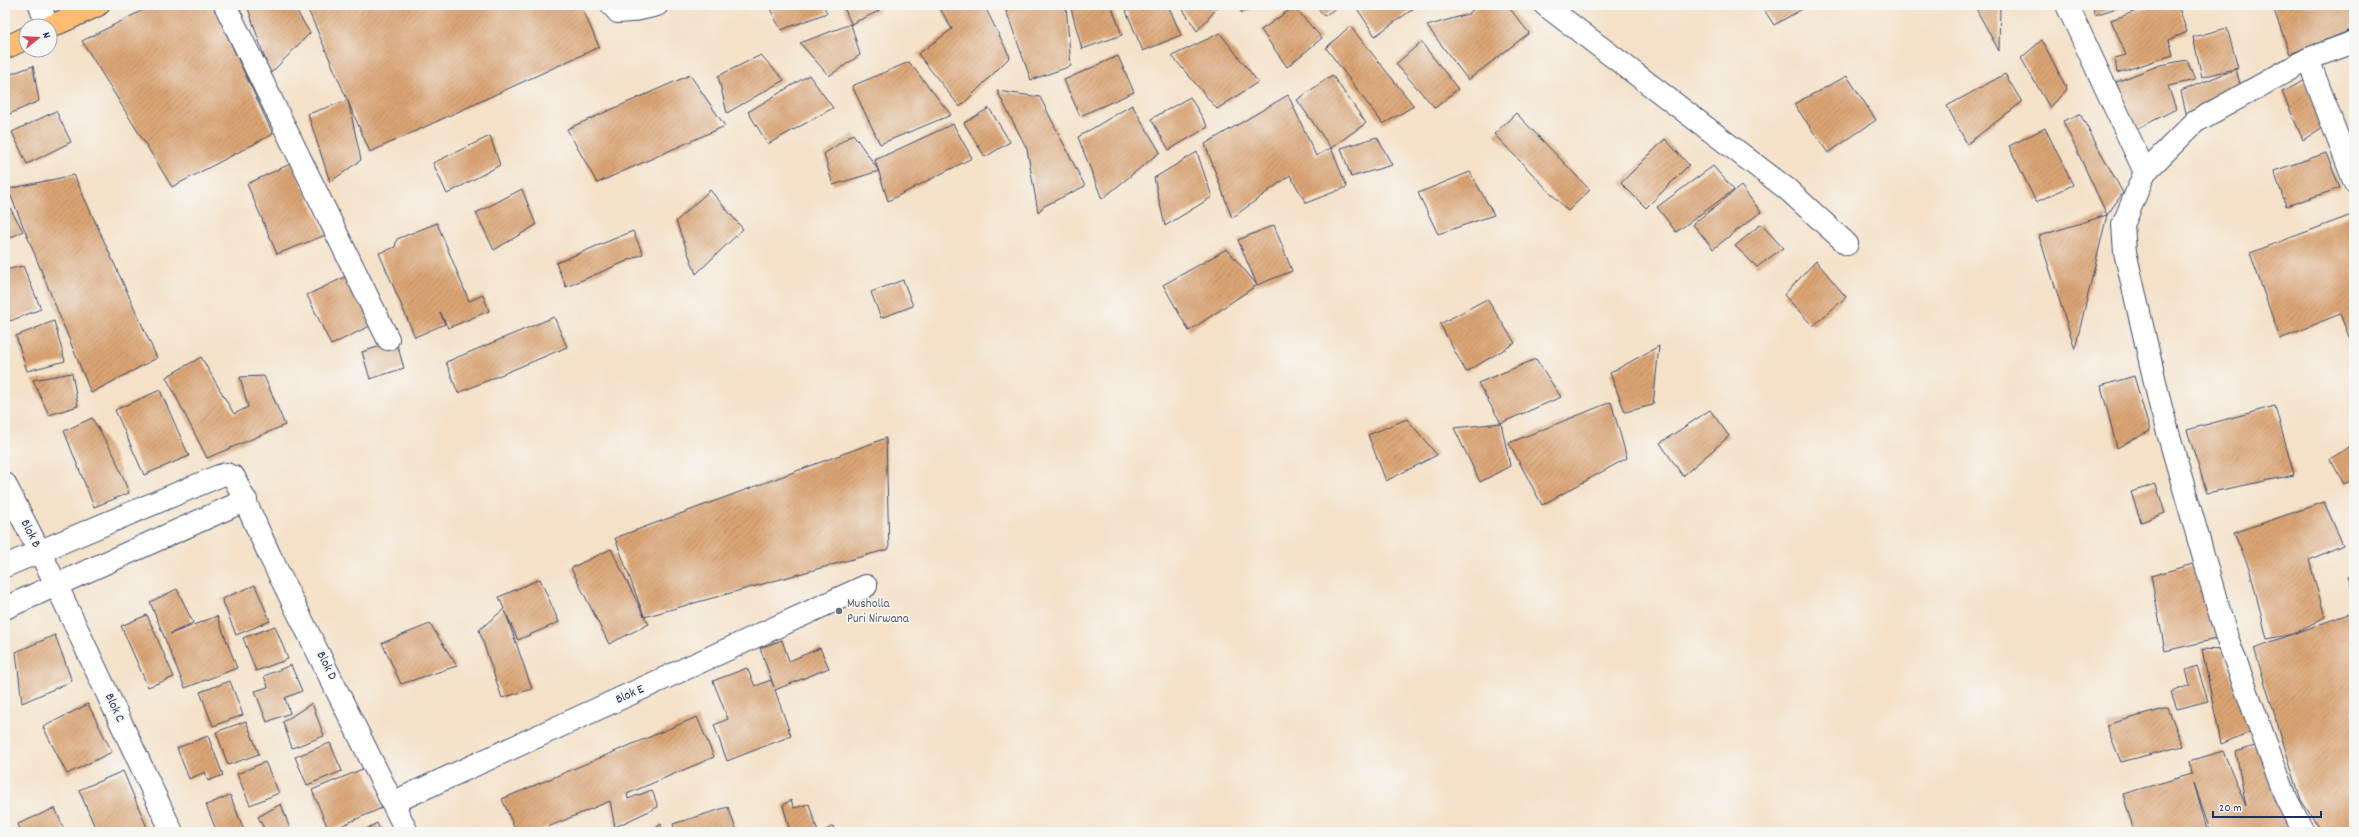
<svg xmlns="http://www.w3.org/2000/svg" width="2359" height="837" font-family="Dekko,sans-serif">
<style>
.building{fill:url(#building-hatch)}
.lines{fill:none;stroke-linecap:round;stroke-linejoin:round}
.minor-casing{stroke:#3c4a6e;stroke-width:24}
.major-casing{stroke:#3c4a6e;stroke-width:24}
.minor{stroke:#fff;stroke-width:22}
.major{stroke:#febc70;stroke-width:22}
.worship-dot{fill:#6b7280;stroke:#f6f6f2;stroke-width:1.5}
.labels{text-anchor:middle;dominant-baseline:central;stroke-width:3.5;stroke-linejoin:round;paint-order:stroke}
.street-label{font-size:13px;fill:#1b2f5e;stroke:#f6f6f2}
.worship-label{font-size:13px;fill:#5b616d;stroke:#f6f6f2;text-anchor:start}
</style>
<defs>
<pattern id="building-hatch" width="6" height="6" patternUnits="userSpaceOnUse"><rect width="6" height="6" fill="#dba473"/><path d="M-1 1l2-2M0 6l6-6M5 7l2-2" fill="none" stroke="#b18662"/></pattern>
</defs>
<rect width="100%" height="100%" fill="#f6f6f2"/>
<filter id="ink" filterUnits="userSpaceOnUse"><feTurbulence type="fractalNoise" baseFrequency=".025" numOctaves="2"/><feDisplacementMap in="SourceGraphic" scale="8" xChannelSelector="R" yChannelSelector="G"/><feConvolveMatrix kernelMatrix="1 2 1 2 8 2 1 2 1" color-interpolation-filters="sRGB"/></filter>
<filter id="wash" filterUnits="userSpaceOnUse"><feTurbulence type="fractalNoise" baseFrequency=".012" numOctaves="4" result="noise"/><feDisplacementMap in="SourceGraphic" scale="16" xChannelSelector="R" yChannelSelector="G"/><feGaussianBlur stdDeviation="0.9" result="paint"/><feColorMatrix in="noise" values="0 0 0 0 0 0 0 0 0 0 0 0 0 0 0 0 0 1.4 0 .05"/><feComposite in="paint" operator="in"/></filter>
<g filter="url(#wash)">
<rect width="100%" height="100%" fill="#f4e1c8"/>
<g id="blocks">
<!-- building -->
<g class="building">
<path d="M 153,5 L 213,5 L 273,134 L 172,187 L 82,41 Z"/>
<path d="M 247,5 L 293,5 L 310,33 L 270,74 Z"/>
<path d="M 306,5 L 581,5 L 599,47 L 370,152 Z"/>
<path d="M 768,5 L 823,5 L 827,13 L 781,30 Z"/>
<path d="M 843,5 L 876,5 L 879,11 L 851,24 Z"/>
<path d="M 938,5 L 984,5 L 1010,57 L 960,107 L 918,54 L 952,29 Z"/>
<path d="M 1004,5 L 1066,5 L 1071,66 L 1031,80 Z"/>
<path d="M 1070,5 L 1111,5 L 1122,35 L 1082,49 Z"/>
<path d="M 1139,5 L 1168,5 L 1181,35 L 1143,51 L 1126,11 Z"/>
<path d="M 1180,5 L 1220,5 L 1197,31 Z"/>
<path d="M 1238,5 L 1258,5 L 1242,13 Z"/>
<path d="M 1316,5 L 1341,5 L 1324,16 Z"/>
<path d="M 1364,5 L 1410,5 L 1413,9 L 1375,36 L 1358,10 Z"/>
<path d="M 1479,5 L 1507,5 L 1529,33 L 1468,80 L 1427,26 L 1468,14 Z"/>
<path d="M 1761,5 L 1804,5 L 1806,7 L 1774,25 Z"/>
<path d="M 1974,5 L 2000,5 L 1999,51 Z"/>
<path d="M 2092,5 L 2126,5 L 2095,15 Z"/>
<path d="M 2153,5 L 2178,5 L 2187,32 L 2169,40 L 2173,55 L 2117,73 L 2115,58 L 2126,55 L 2111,20 Z"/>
<path d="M 2272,5 L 2347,5 L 2354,22 L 2354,29 L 2290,54 Z"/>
<path d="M 1294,7 L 1322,38 L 1287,67 L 1261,30 Z"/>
<path d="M 851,24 L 860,55 L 829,76 L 800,43 Z"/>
<path d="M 1350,26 L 1414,106 L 1383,124 L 1326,48 Z"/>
<path d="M 2227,28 L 2238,68 L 2202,77 L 2193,37 Z"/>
<path d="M 1220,33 L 1258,82 L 1217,109 L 1172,56 Z"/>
<path d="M 2042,40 L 2067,89 L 2050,108 L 2021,58 Z"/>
<path d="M 1421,42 L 1458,89 L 1435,108 L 1396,64 Z"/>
<path d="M 761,55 L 784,80 L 727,113 L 718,76 Z"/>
<path d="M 1118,56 L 1134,92 L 1080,116 L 1064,80 Z"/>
<path d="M 2187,60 L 2195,80 L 2168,86 L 2176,109 L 2135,130 L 2116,82 L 2160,65 Z"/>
<path d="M 909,62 L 951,115 L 880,144 L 852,86 Z"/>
<path d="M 33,66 L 39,101 L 5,116 L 5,76 Z"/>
<path d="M 2236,69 L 2242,92 L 2187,117 L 2181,91 Z"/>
<path d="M 2005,74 L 2022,102 L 1967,144 L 1947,106 Z"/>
<path d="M 690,75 L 725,126 L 597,183 L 567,129 Z"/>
<path d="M 809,75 L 833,108 L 768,144 L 748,112 Z"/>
<path d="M 1332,75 L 1366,123 L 1331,148 L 1297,100 Z"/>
<path d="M 1847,76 L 1876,120 L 1828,153 L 1794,104 Z"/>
<path d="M 2306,80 L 2323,127 L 2303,140 L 2282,92 Z"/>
<path d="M 997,91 L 1040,97 L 1085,186 L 1044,206 L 1038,212 L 1027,149 Z"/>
<path d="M 1288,95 L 1316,156 L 1331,148 L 1347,187 L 1306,203 L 1290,175 L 1232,218 L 1205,144 Z"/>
<path d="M 1190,97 L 1208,127 L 1169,150 L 1151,119 Z"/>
<path d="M 348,100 L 361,160 L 330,182 L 308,114 Z"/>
<path d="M 1132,105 L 1160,152 L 1102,199 L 1078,137 Z"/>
<path d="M 989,108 L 1010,142 L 985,157 L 964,123 Z"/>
<path d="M 56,111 L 71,142 L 27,164 L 12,132 Z"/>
<path d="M 1516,113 L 1590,190 L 1568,211 L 1494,134 Z"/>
<path d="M 2080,114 L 2123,193 L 2107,215 L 2063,121 Z"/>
<path d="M 953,124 L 972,158 L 888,201 L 875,160 Z"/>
<path d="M 2045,128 L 2073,185 L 2036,202 L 2009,146 Z"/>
<path d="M 853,134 L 879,171 L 833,185 L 824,154 Z"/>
<path d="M 490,136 L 500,165 L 447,194 L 433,163 Z"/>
<path d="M 1377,137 L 1392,165 L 1351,177 L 1341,148 Z"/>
<path d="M 1665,139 L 1689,165 L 1646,208 L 1621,183 Z"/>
<path d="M 1197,152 L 1212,197 L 1165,226 L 1154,178 Z"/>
<path d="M 2326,153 L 2340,188 L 2286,206 L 2274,171 Z"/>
<path d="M 292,163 L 326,235 L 277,254 L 247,184 Z"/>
<path d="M 1713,166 L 1734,190 L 1676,232 L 1657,207 Z"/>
<path d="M 1470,172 L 1494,215 L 1438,234 L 1418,193 Z"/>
<path d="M 74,175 L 157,358 L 91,393 L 8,189 Z"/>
<path d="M 1741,186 L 1761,212 L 1713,249 L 1693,224 Z"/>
<path d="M 522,189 L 536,225 L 494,250 L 476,213 Z"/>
<path d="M 710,190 L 743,229 L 696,274 L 676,221 Z"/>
<path d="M 5,199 L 23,231 L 5,241 Z"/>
<path d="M 2354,214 L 2354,335 L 2349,337 L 2340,314 L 2280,339 L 2250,253 Z"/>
<path d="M 2107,215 L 2075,349 L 2039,236 Z"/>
<path d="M 437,223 L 469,301 L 483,295 L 489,311 L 448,328 L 440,312 L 445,324 L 415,337 L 379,253 L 395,247 L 397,239 Z"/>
<path d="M 1761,224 L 1783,248 L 1757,267 L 1735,246 Z"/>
<path d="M 1274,225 L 1292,271 L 1257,285 L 1238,240 Z"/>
<path d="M 633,231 L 643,254 L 566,287 L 556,263 Z"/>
<path d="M 1227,249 L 1257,285 L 1189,331 L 1163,285 Z"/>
<path d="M 1816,261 L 1846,297 L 1813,326 L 1784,295 Z"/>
<path d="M 23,266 L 41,309 L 10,321 L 5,309 L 5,270 Z"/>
<path d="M 349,275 L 372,325 L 331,345 L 307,295 Z"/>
<path d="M 903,280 L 913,306 L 881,318 L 871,292 Z"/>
<path d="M 1487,299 L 1515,343 L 1466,372 L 1440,324 Z"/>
<path d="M 554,317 L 567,347 L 458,393 L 446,362 Z"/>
<path d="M 54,321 L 65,361 L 27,371 L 16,336 Z"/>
<path d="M 396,341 L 404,368 L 370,379 L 362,352 Z"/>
<path d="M 1659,346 L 1653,405 L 1625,412 L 1610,373 Z"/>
<path d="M 201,357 L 234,414 L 248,407 L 240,377 L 264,376 L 285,425 L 207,458 L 166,377 Z"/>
<path d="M 1536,359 L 1561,397 L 1501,423 L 1510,466 L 1480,482 L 1454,428 L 1501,423 L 1478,383 Z"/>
<path d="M 72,373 L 78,406 L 49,415 L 33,380 Z"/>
<path d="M 2134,376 L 2150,431 L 2117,448 L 2101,386 Z"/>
<path d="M 160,390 L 189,456 L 144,475 L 115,410 Z"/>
<path d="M 1611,402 L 1627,458 L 1542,505 L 1509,443 Z"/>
<path d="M 2275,406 L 2294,475 L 2207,493 L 2187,430 Z"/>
<path d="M 1710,410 L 1729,436 L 1683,476 L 1660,443 Z"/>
<path d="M 92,418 L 114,455 L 129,493 L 94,507 L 64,431 Z"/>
<path d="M 1407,419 L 1437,455 L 1386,481 L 1368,435 Z"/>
<path d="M 886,438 L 889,549 L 644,617 L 649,624 L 609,644 L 571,568 L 611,549 L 644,616 L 615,538 Z"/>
<path d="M 2354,444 L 2354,479 L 2344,484 L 2330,459 Z"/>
<path d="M 2156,484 L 2165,513 L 2141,522 L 2131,492 Z"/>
<path d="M 2324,502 L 2343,545 L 2309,560 L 2325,617 L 2293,634 L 2267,639 L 2250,570 L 2234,533 Z"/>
<path d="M 2196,563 L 2220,638 L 2165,651 L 2151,576 Z"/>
<path d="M 2354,574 L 2354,591 L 2349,576 Z"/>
<path d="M 540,579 L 559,622 L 518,640 L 505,611 L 532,689 L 502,698 L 479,630 L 504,609 L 499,597 Z"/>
<path d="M 255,585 L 270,621 L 236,635 L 222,599 Z"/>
<path d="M 177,589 L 193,623 L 170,634 L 217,616 L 237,668 L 185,688 L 150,602 Z"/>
<path d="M 2354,612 L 2354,832 L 2322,832 L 2301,800 L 2254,648 Z"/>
<path d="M 147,615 L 174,677 L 148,687 L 121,626 Z"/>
<path d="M 430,624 L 457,666 L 401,684 L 382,643 Z"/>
<path d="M 275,626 L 288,659 L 256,671 L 243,638 Z"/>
<path d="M 55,635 L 72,681 L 22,703 L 16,652 Z"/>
<path d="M 782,640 L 789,661 L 820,648 L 829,668 L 775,690 L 791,736 L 727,761 L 714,725 L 728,719 L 713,681 L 747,668 L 755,686 L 771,680 L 774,687 L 760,648 Z"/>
<path d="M 2202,649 L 2222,650 L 2250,732 L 2221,744 Z"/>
<path d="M 291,665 L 302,691 L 285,698 L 290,713 L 267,722 L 255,691 L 268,687 L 264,676 Z"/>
<path d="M 2197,666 L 2208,701 L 2177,709 L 2171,692 L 2190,685 L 2186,670 Z"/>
<path d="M 230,681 L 243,715 L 213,726 L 200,692 Z"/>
<path d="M 312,703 L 324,736 L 292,748 L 283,722 Z"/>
<path d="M 88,704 L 112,752 L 67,774 L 43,727 Z"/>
<path d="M 2168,708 L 2183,746 L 2121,762 L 2106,725 Z"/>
<path d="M 697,717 L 714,757 L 627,794 L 628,799 L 652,790 L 658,807 L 615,827 L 610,801 L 536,832 L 516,832 L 502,799 Z"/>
<path d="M 246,721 L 259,754 L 228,765 L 216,732 Z"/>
<path d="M 208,736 L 223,775 L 208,781 L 205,772 L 189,779 L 177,748 Z"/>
<path d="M 330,743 L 342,771 L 307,785 L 295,757 Z"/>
<path d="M 2258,745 L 2294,832 L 2211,832 L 2194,783 L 2208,832 L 2134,832 L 2123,794 L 2192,774 L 2190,761 L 2223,751 L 2246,806 L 2236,752 Z"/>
<path d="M 265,762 L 279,793 L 250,805 L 237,774 Z"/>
<path d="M 365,768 L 382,808 L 329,831 L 312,790 Z"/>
<path d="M 123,771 L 149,832 L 97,832 L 79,790 Z"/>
<path d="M 230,795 L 244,830 L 217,832 L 206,805 Z"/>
<path d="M 791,800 L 794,808 L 809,804 L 818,832 L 790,832 L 783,805 Z"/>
<path d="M 281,804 L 291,832 L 266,832 L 258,817 Z"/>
<path d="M 728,807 L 737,832 L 675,832 L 673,824 Z"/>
<path d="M 55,808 L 65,832 L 21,832 L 18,824 Z"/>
<path d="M 377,823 L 381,832 L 361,832 Z"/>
<path d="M 661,824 L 663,832 L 651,832 Z"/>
<path d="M 833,826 L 835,832 L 822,832 Z"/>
<path d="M 615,827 L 617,832 L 601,832 Z"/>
</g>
</g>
</g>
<g filter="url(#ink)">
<use href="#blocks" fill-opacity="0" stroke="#3c4a6e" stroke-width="1"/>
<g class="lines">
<defs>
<g id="minor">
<path d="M 40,5 L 47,26"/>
<path d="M 225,5 L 388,339"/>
<path d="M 612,5 L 618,12 L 631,11 L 657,5"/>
<path d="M 1545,5 L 1787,189 L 1847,244"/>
<path d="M 2067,5 L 2145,172"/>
<path d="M 2308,59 L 2354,181"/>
<path d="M 5,484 L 56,584 L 172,832"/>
<path d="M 5,566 L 219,476 L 226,474 L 234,477 L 270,556 L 407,832"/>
<path d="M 5,608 L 246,500"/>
<path d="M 394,802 L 866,586"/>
<path d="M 2303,832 L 2286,798 L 2226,635 L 2161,408 L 2125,252 L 2123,225 L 2145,172 L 2195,122 L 2308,59 L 2354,42"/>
</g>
<g id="major">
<path d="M 50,27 L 98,5"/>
<path d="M 5,48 L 26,38"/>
</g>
</defs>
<!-- minor casing -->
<use href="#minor" class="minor-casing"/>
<!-- major casing -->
<use href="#major" class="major-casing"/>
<!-- minor -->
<use href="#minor" class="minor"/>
<!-- major -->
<use href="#major" class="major"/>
</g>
</g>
<!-- markers -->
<circle class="worship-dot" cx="839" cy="611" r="4"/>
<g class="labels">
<!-- street labels -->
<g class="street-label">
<text transform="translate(30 534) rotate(64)">Blok B</text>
<text transform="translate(326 666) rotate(63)">Blok D</text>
<text transform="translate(630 695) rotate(-24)">Blok E</text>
<text transform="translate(114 708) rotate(65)">Blok C</text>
</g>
<!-- worship labels -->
<g class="worship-label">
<text x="847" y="604">Musholla<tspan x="847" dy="15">Puri Nirwana</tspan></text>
</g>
</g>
<!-- margin -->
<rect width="2359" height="837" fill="none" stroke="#f6f6f2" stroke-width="20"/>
<!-- north arrow -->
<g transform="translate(38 38) rotate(72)"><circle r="19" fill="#f6f6f2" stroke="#9ea6b7"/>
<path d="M0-3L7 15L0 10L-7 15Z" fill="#d1495b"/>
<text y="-6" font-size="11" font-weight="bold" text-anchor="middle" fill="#1b2f5e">N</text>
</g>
<!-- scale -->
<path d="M2213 811v6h108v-6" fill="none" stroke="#1b2f5e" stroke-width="2"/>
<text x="2219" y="811" font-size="12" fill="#1b2f5e" stroke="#f6f6f2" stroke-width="3" paint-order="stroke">20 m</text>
</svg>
